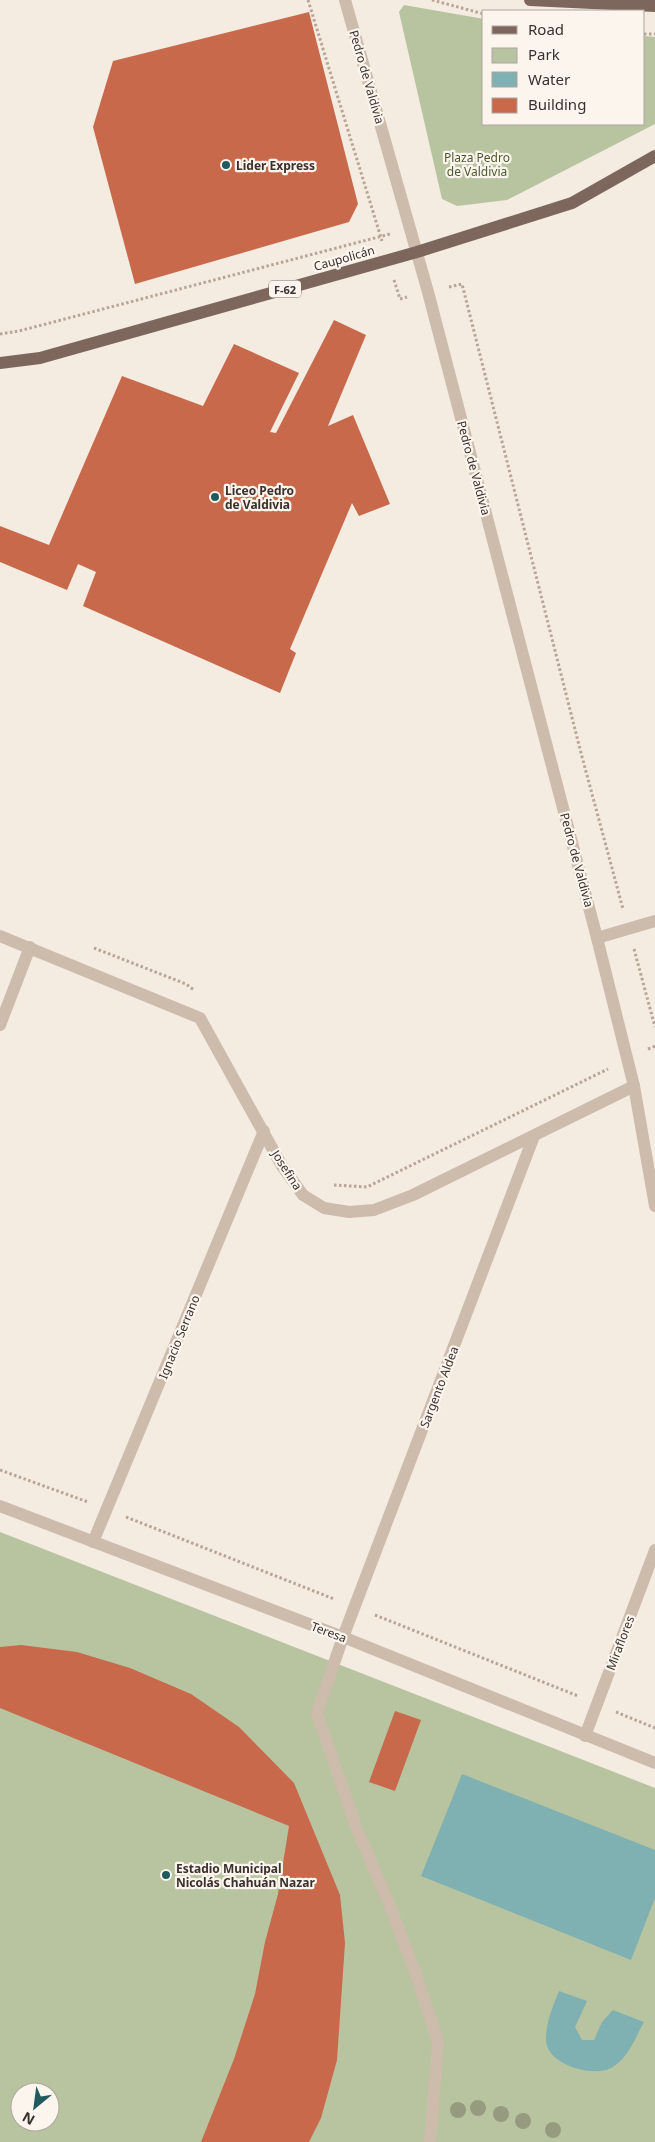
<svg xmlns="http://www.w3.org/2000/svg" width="655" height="2142" font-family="'Noto Sans',sans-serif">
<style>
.green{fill:#b8c4a0;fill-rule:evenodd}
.water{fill:#7fb0b2}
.building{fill:#c8694b}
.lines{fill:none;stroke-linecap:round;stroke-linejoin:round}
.path{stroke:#b9a596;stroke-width:3;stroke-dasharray:2.5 2.5;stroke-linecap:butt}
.service{stroke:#cdbbac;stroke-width:12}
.minor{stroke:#cdbbac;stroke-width:12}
.tertiary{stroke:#cdbbac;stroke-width:12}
.primary{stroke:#7d675c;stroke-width:12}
.tree{fill:#969b7f}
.poi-dot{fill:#1f5a5e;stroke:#fbf5ee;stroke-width:2}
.labels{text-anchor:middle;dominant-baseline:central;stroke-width:4.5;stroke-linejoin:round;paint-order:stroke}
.shield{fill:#fbf5ee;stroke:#756b66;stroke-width:1}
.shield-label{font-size:11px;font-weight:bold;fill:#3b302b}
.street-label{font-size:12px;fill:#3b302b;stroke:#fbf5ee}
.park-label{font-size:12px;fill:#4a5a2e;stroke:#fbf5ee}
.poi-label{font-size:12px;font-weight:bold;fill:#3b302b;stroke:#fbf5ee;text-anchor:start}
</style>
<rect width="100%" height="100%" fill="#f4ebe1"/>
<!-- green -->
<g class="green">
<path d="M 404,5 L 484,19 L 484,124 L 644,124 L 644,36 L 655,37 L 655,124 L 507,200 L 457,206 L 442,199 L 399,12 Z"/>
<path d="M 0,1532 L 655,1788 L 655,2142 L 0,2142 ZM 20,2092 L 50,2092 L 50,2122 L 20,2122 Z"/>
</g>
<!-- water -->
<g class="water">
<path d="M 462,1774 L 655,1850 L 655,1898 L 631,1960 L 421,1876 Z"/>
<path d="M 559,1991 L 587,2001 L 575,2027 L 582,2040 L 594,2040 L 602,2022 L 613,2010 L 644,2022 C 635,2038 628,2059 611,2068 C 592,2078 545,2064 546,2039 C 546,2022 553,2006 559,1991 Z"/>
</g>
<!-- building -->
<g class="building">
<path d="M 309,12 L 358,204 L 349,222 L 135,284 L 93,127 L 113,61 Z"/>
<path d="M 334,320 L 366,335 L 328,426 L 353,415 L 390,504 L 359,516 L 352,503 L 290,649 L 296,653 L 280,693 L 83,606 L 96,572 L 78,564 L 67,590 L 0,562 L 0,526 L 49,545 L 122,376 L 203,406 L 234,344 L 299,373 L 270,432 L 276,433 Z"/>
<path d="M 21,1645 L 77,1652 L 130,1668 L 191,1694 L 239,1727 L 294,1783 L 340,1895 L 345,1943 L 337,2060 L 321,2118 L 309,2142 L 201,2142 L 234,2059 L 255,1994 L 265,1942 L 278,1894 L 289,1826 L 0,1708 L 0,1647 Z"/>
<path d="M 395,1711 L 421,1720 L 395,1791 L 369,1782 Z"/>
</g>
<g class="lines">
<!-- path -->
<g class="path">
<path d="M 308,0 L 382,241"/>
<path d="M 432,0 L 484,14"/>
<path d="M 644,34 L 655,34"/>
<path d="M 394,280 L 400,299 L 407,297"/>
<path d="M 449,287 L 462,284 L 581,753 L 623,909"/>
<path d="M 0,334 L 19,331 L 390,234"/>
<path d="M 94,948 L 186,984 L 194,990"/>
<path d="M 634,949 L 655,1027"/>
<path d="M 648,1049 L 655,1046"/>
<path d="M 334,1185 L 367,1187 L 608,1069"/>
<path d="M 0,1470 L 88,1502"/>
<path d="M 126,1517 L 334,1599"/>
<path d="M 375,1615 L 578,1696"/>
<path d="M 616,1712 L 655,1728"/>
</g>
<!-- service -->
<path class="service" d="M 343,1637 L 317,1713 L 356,1827 L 390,1906 L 415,1972 L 438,2042 L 430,2142"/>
<!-- minor -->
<g class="minor">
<path d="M 0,936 L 200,1018 L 282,1166 L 303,1195 L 324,1208 L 349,1212 L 374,1210 L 413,1195 L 634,1086"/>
<path d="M 597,938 L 655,921"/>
<path d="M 0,1025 L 30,947"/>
<path d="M 0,1506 L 343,1637 L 655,1763"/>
<path d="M 93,1542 L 264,1131"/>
<path d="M 343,1637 L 534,1136"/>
<path d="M 585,1736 L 655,1550"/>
</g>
<!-- tertiary -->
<path class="tertiary" d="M 345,0 L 428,292 L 597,938 L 634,1086 L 655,1206"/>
<!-- primary -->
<g class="primary">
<path d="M 530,0 L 655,6"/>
<path d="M 0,363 L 40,358 L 417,252 L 572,203 L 655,156"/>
</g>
</g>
<!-- trees -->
<g class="tree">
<circle cx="478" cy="2108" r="8"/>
<circle cx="458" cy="2110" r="8"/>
<circle cx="501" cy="2114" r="8"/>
<circle cx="523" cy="2121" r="8"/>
<circle cx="553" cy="2130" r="8"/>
</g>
<!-- markers -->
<g class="poi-dot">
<circle cx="226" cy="165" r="5"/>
<circle cx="215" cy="497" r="5"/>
<circle cx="166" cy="1875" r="5"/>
</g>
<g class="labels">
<!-- shield labels -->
<rect class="shield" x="269" y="280.5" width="32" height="17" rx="4"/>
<g class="shield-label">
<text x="285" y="289">F-62</text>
</g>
<!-- street labels -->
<g class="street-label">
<text transform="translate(367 77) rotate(74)">Pedro de Valdivia</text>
<text transform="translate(344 258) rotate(-16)">Caupolicán</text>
<text transform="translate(474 468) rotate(75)">Pedro de Valdivia</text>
<text transform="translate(577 860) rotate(75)">Pedro de Valdivia</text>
<text transform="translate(287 1170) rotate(57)">Josefina</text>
<text transform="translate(179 1337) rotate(-68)">Ignacio Serrano</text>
<text transform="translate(439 1387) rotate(-69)">Sargento Aldea</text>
<text transform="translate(329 1632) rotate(21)">Teresa</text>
<text transform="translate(620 1643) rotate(-69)">Miraflores</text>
</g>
<!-- park labels -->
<g class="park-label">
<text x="477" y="157">Plaza Pedro<tspan x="477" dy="14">de Valdivia</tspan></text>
</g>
<!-- poi labels -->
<g class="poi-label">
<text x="236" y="165">Lider Express</text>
<text x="225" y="490">Liceo Pedro<tspan x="225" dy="14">de Valdivia</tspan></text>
<text x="176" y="1868">Estadio Municipal<tspan x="176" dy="14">Nicolás Chahuán Nazar</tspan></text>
</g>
</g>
<!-- legend -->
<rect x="482" y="10" width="162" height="115" fill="#fbf5ee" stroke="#aea6a0"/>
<rect x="492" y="26" width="25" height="8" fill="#7d675c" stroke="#aea6a0"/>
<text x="528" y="35" font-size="15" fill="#3b302b">Road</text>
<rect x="492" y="48" width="25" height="15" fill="#b8c4a0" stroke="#aea6a0"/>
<text x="528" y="60" font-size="15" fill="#3b302b">Park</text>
<rect x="492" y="72" width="25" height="15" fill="#7fb0b2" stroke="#aea6a0"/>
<text x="528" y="85" font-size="15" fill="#3b302b">Water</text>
<rect x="492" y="98" width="25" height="15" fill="#c8694b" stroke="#aea6a0"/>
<text x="528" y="110" font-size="15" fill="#3b302b">Building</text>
<!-- north arrow -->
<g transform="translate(35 2107) rotate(209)"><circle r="24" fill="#fbf5ee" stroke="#aea6a0"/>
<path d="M0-4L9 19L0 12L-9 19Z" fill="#1f5a5e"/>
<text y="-8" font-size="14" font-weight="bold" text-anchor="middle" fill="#3b302b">N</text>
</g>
</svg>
